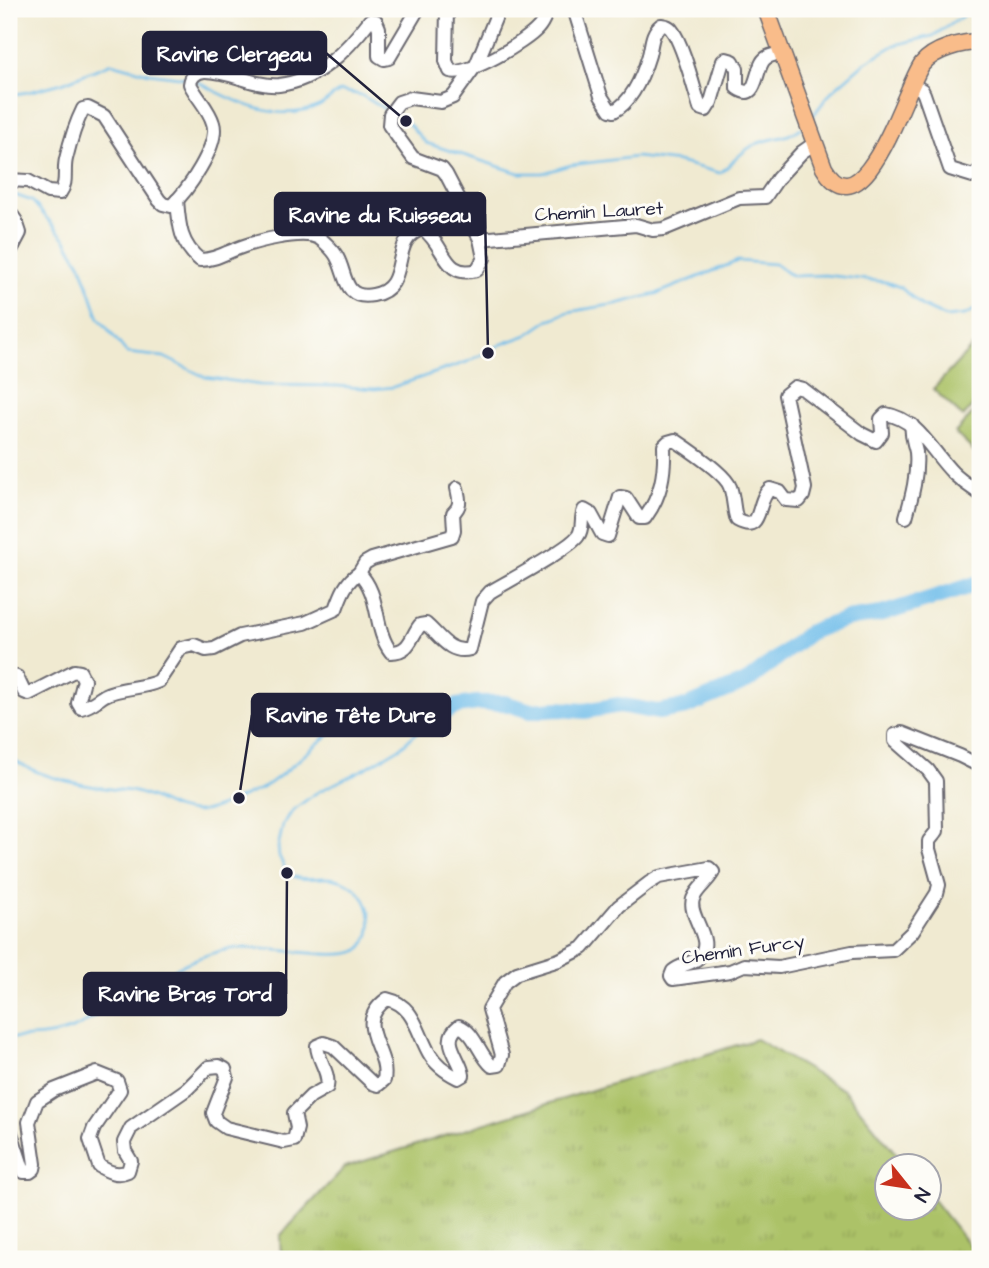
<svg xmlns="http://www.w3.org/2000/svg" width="989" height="1268" font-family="'Architects Daughter',sans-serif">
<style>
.grass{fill:url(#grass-tufts);stroke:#677251;stroke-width:2}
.garden{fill:#acc267;stroke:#677251;stroke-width:2}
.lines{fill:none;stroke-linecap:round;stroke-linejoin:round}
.stream{stroke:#70bdea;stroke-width:2.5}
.river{stroke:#70bdea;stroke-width:16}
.minor-casing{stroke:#6a6870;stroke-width:16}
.major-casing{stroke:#6a6870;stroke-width:19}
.minor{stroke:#fff;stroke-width:12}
.major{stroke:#f9bc8a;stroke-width:16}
.labels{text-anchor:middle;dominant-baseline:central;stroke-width:6;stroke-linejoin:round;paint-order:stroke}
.street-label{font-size:19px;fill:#22223b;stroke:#fdfcf7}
.leader{fill:none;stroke:#22223b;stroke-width:2.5}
.callout-dot{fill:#22223b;stroke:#fdfcf7;stroke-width:2.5}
.callout{fill:#22223b;stroke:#22223b;stroke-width:2.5}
.callout-label{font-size:21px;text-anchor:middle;font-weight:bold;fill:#fff}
</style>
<defs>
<pattern id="grass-tufts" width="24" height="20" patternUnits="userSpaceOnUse" patternTransform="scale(1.75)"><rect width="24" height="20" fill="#acc267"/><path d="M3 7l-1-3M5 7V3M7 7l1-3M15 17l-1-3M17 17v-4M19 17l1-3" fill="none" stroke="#94a65a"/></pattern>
</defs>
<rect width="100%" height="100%" fill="#fdfcf7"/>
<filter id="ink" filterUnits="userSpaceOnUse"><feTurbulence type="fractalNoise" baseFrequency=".0143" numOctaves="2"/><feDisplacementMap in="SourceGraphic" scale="14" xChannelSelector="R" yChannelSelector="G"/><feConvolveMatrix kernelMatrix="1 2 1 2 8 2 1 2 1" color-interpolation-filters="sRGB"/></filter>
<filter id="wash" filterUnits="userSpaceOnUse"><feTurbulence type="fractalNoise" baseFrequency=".00686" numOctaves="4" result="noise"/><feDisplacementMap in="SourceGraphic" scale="28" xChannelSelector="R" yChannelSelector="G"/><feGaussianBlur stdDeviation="1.57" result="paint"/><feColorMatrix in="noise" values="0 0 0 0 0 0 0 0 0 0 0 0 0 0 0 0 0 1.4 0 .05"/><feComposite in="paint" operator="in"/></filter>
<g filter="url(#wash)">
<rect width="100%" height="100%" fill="#f0ead1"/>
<!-- grass -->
<path class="grass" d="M 756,1039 L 845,1091 L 906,1166 L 888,1166 L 888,1208 L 930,1208 L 930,1196 L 980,1259 L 281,1259 L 280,1236 L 345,1167 Z"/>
<!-- garden -->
<g class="garden">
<path d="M 972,347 L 980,355 L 980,398 L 963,417 L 933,389 Z"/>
<path d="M 980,406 L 980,457 L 955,433 Z"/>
</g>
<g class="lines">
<!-- stream -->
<g class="stream">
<path d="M 196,81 C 233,101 278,125 319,106 C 327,102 332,95 341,91 L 361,95 L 388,111"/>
<path d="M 9,95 L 28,92 L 62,83 L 112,63 L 149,73 L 187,78"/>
<path d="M 394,114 L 406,121 L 426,143 L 519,173 L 543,173 L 571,165 L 636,157 L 678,162 L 720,173 C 732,164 740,152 754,145 C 770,137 786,140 801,128"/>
<path d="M 812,117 L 831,92 L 864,63 L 895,45 L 933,36 L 973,9"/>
<path d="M 9,193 L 32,201 L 66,240 L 81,265 L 99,318 L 127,353 L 164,357 L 205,377 L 260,385 L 338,386 L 375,389 L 393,387 L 467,362 L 502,344 L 527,335 L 549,320 L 568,312 L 616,304 L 656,294 L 738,261 L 775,264 L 787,273 L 794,276 L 825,275 L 886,282 L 900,287 L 922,306 L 946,317 L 965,315 L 980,307"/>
<path d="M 9,756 C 37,779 94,788 130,791 C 154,794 170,812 195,812 C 209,812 223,806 235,800 C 246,795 258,791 269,784 C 305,759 332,721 378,711 C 397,707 410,722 429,718"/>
<path d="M 9,1038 C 31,1037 56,1037 77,1027 C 86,1023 94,1015 104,1011 C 118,1006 137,1004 149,995 C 154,990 156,983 162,978 C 179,964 208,953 230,949 C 260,944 339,961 357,951 C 365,946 369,938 370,929 C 373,901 355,880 328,878 C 314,877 300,882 287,873 L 279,856 L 278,847 L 283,825 L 293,810 L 316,793 L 366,768 L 401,747 L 433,718"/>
<path d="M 942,1259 L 980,1254"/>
</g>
<!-- river -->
<path class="river" d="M 433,718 L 457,706 L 477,703 L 504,703 L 531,711 L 558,709 L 585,711 L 619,705 L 658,712 L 686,707 L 748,681 L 810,632 L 823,627 L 847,619 L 882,614 L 980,583"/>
</g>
</g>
<g filter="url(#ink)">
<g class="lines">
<defs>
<g id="minor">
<path d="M 447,9 L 446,61 L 450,71 C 467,77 526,42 538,28 C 543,23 545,16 548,9"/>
<path d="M 574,9 L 601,96 L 610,110 L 614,111 C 633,101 643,75 649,55 C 652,44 651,33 661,25 C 667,26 667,25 671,29 C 683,43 694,89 700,108 L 706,110 L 711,102 L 723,61 L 726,59 L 733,61 L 737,69 L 737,88 C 759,104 754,66 766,58 C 770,55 778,54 782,53"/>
<path d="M 912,84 L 922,90 L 924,94 L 950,169 L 973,176 L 980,170"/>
<path d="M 9,180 L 28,181 L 48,192 L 60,193 C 68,182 63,172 66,159 C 70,142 75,125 83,109 L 88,108 L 104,116 L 159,200 L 163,204 L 171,206 C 187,192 220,144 213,123 C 209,109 197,98 190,84 C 191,76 196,72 204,71 C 229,70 254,87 279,85 C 319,80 347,50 370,20 L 376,21 L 379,28 L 379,56 L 384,59 L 389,58 L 418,9"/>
<path d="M 177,200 C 179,225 180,244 200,260 C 214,260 223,254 236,249 C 253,242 302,229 319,238 C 325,242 334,251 337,257 C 347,275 343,300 373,295 C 413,288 387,238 423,229 C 446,245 443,279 477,270 L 484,258 L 480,239 L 446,174 L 442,169 L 413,158 L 389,125 L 390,114 L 399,102 L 411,98 L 441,102 L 453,97 L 476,65 L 499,9"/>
<path d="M 9,211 L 16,221 L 20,233 L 9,254"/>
<path d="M 480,239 L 636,225 L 653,230 L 664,229 L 739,198 L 765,197 L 778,178 L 802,152 L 815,143"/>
<path d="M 906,517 C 912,496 918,474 916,452 C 914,442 910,435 912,425"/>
<path d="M 359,573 L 365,563 L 372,559 L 452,536 L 454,530 L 453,513 C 462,506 459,498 457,488"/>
<path d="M 9,674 L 17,677 L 24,692 L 29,694 L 74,671 L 80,672 L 84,680 L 78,703 L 81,708 C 91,706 97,700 105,695 C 121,687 142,689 159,681 L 181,648 L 194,645 L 206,650 L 214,649 L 240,636 L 305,623 L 336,609 C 341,595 346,581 359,573 C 381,594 373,629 391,652 C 410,652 410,638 420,625 L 426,624 C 439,635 450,655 470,649 L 482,601 L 490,592 C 507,582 569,549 578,536 C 584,528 580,518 584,510 L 591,514 L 602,534 L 608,536 L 620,497 L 626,498 L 639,518 L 645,518 C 661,496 665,474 664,446 L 668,442 L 675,440 C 687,448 726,474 730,487 C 734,497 733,510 737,520 C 764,535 755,501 770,489 L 780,492 L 786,500 L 799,501 L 803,496 L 805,488 L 785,395 L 795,387 L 803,389 L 862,434 L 876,441 L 882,433 L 881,419 L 886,414 C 919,420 931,451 953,473 C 961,481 971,487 980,494"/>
<path d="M 9,1127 L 24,1172 L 30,1172 L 34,1169 L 35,1164 L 29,1122 L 37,1101 L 54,1090 L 97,1073 L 117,1081 L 120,1090 L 94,1128 L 90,1139 L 99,1166 C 109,1172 117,1176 128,1171 L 131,1161 L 125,1151 L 124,1142 L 131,1128 L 187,1089 L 209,1067 L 219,1066 L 225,1069 L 227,1077 L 213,1113 L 216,1121 L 226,1128 L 284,1142 L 294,1140 L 297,1128 L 294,1113 L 311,1096 L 327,1087 C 330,1072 318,1061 317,1046 L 324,1043 L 333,1046 L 372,1083 L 378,1085 L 384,1080 C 390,1050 351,1025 387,999 C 414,1005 417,1032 429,1053 C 435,1064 448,1073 458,1078 L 463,1075 C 461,1058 439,1041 459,1026 C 475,1032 479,1055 492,1066 L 499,1065 L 502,1055 L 489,1009 L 505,982 L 517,973 L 559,960 L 583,948 L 619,906 L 649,883 L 659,877 L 709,868 L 713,872 C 708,882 697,888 693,899 C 687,917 717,941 698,958 C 691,964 680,965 673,971 L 671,976 L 673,979 L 730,971 L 744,965 L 779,967 L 852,952 L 893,950 L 912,932 L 937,893 L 939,885 L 929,849 L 929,841 L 937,831 L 936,781 L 928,770 L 895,741 L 895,735 L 902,733 L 960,756 L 980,766"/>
<path d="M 9,1166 L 9,1179"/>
</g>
<path id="major" d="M 766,9 L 824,168 C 864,235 906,85 922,64 C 934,49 962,42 980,42"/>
</defs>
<!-- minor casing -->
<use href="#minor" class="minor-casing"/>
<!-- major casing -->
<use href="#major" class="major-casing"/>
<!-- minor -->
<use href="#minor" class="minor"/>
<!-- major -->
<use href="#major" class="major"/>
</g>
</g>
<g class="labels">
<!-- street labels -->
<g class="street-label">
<text transform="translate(599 212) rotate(-3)">Chemin Lauret</text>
<text transform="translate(743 950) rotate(-8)">Chemin Furcy</text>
</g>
</g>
<!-- callouts -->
<path class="leader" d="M406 121L326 53M488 353L485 214M239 798L252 715M287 873L286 994"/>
<g class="callout-dot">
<circle cx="406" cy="121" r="7"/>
<circle cx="488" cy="353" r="7"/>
<circle cx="239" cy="798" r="7"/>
<circle cx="287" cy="873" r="7"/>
</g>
<g class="callout">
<rect x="143" y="32" width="183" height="42" rx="7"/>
<rect x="275" y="193" width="210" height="42" rx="7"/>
<rect x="252" y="694" width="198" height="42" rx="7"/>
<rect x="84" y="973" width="202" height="42" rx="7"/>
</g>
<g class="callout-label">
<text x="234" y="61">Ravine Clergeau</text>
<text x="380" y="222">Ravine du Ruisseau</text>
<text x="351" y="722">Ravine Tête Dure</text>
<text x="185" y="1001">Ravine Bras Tord</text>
</g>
<!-- margin -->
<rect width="989" height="1268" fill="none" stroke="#fdfcf7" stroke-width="35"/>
<!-- north arrow -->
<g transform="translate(908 1187) rotate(120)"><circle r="33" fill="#fdfcf7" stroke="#a5a5ac" stroke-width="2"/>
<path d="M0-5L12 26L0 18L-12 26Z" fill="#c8321e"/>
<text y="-10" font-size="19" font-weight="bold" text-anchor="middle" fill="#22223b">N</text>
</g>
</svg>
